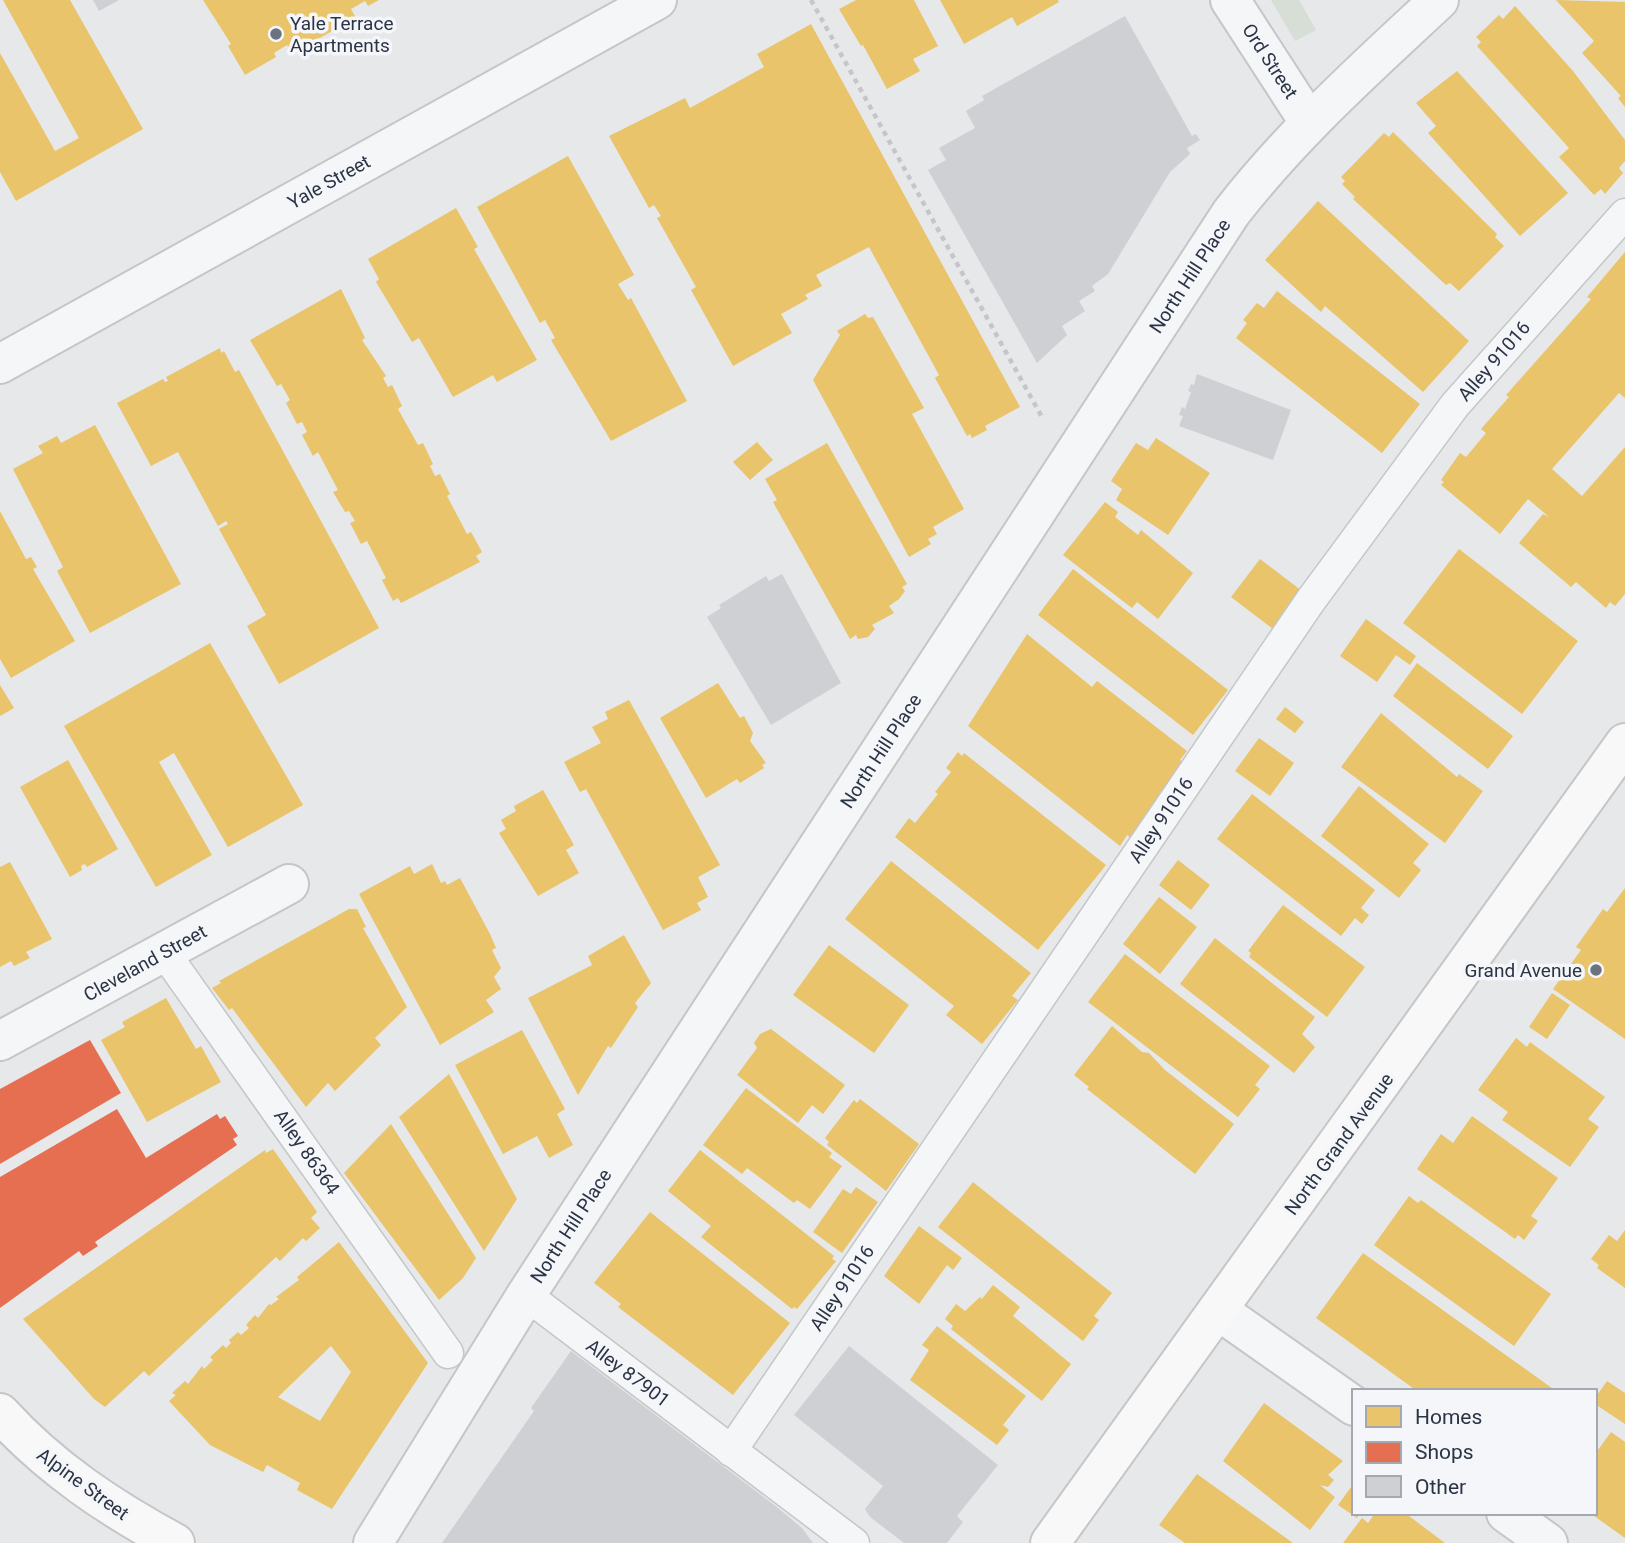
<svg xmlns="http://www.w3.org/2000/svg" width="1625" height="1543" font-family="Roboto,sans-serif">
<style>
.green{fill:#d6ded6}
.homes{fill:#e9c46a;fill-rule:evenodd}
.shops{fill:#e76f51}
.building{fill:#ced0d3}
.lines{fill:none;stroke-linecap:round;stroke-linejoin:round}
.lane-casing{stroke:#c4c6c8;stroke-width:33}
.street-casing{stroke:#c4c6c8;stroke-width:42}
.secondary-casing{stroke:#c4c6c8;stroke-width:42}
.path{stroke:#c5c6ca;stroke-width:4.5;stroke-dasharray:5 5;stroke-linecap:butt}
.lane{stroke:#f5f6f7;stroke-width:30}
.street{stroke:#f5f6f7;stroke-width:38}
.secondary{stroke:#f8f8f8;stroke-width:38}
.poi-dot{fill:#6c737f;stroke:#f4f6f9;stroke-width:2.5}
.labels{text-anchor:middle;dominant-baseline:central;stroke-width:7;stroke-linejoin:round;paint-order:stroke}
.poi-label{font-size:19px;fill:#2b3445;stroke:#f4f6f9;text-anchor:start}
.street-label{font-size:19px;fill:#2b3445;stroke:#f4f6f9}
</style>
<rect width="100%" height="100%" fill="#e6e8ea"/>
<!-- green -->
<path class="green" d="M 1271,0 L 1299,0 L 1316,30 L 1295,41 Z"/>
<!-- homes -->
<g class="homes">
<path d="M 3,0 L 70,0 L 143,129 L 16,201 L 0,172 L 0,53 L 55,151 L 79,138 Z"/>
<path d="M 203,0 L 379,0 L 368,6 L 365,1 L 351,9 L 356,18 L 292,53 L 287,45 L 274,53 L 276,57 L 245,75 L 228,46 L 231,44 Z"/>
<path d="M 856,0 L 914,0 L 938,46 L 913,59 L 920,71 L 887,89 L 863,45 L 861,46 L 839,9 Z"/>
<path d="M 940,0 L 1058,0 L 1059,2 L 1017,26 L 1012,17 L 964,44 Z"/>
<path d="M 1556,0 L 1625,2 L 1625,107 L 1618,98 L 1621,96 L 1582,53 L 1594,41 Z"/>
<path d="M 1515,6 L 1573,71 L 1625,140 L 1625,161 L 1619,168 L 1623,173 L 1605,194 L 1601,189 L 1594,195 L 1559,157 L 1569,148 L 1477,46 L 1481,42 L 1476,37 L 1499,15 L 1503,19 Z"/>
<path d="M 811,24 L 1020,407 L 985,426 L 987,430 L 972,438 L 970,434 L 967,436 L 935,378 L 939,375 L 869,247 L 816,275 L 822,286 L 805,295 L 808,299 L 781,314 L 792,333 L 733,366 L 691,290 L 696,287 L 657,218 L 661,216 L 654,205 L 649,208 L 609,136 L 685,98 L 690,108 L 764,67 L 757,54 Z"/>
<path d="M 1457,71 L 1568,193 L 1520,236 L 1428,133 L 1436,126 L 1416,103 Z"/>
<path d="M 1393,132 L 1497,234 L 1495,237 L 1504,246 L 1459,291 L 1450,283 L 1446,285 L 1353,199 L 1355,197 L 1342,184 L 1345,181 L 1341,177 L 1384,133 L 1389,137 Z"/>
<path d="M 568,156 L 634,275 L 618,284 L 628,300 L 631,298 L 687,401 L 611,441 L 551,340 L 555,338 L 545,320 L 540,323 L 477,207 Z"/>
<path d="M 1318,201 L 1469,341 L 1423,392 L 1325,306 L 1321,312 L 1265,260 Z"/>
<path d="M 456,208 L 478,247 L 474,249 L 537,360 L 497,382 L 493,375 L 453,397 L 419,338 L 412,342 L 376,282 L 379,279 L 368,259 Z"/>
<path d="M 1625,252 L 1625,398 L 1619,393 L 1552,469 L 1582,496 L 1625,447 L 1625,594 L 1615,606 L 1610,602 L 1606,608 L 1576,582 L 1571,587 L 1519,543 L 1543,514 L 1549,517 L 1528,499 L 1500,534 L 1441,485 L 1444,482 L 1441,480 L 1460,453 L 1466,457 L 1486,433 L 1481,429 L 1509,397 L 1506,395 L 1591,299 L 1587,297 Z"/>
<path d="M 341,289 L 365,338 L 362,340 L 386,376 L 383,378 L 388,387 L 392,385 L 402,406 L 398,409 L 418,445 L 423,443 L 433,464 L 430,466 L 435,476 L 440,474 L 450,494 L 447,496 L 467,534 L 471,532 L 482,552 L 476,556 L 480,562 L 401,603 L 398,598 L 393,601 L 382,580 L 386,578 L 367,541 L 361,544 L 350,523 L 355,521 L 349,511 L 345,512 L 333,492 L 338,490 L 318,452 L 313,456 L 302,435 L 307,432 L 302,422 L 297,424 L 286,403 L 290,400 L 281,384 L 277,386 L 250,340 Z"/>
<path d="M 1277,291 L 1420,404 L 1382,453 L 1236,338 L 1247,323 L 1243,320 L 1257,303 L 1264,308 Z"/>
<path d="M 865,314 L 868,318 L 873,317 L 924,408 L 912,414 L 964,509 L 933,527 L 937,534 L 928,539 L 931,544 L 909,557 L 813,380 L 840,335 L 837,331 Z"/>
<path d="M 220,348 L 221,353 L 224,351 L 235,372 L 239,370 L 379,628 L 279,684 L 247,626 L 266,615 L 219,529 L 228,524 L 226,521 L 218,526 L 178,452 L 151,466 L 117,403 L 163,379 L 165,382 L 168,381 L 166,377 Z"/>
<path d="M 95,425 L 181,584 L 90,633 L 57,571 L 63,567 L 13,469 L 43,453 L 38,446 L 57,436 L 61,443 Z"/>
<path d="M 1156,438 L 1210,473 L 1168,535 L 1116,500 L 1122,489 L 1111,481 L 1136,443 L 1148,450 Z"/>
<path d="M 757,442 L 773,460 L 750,480 L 733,462 Z"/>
<path d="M 827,443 L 907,584 L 902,587 L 905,591 L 899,599 L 889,606 L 894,613 L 872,625 L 875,629 L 868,637 L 858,639 L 856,635 L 850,639 L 773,502 L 777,500 L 765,479 Z"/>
<path d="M 1105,502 L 1118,512 L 1115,517 L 1138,535 L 1141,530 L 1193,573 L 1158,619 L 1137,602 L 1132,608 L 1063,555 Z"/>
<path d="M 0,511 L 26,559 L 31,557 L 37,567 L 33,569 L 75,641 L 11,678 L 0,659 Z"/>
<path d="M 1459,549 L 1578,641 L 1522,714 L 1403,623 Z"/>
<path d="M 1260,559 L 1302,591 L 1273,629 L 1231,597 Z"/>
<path d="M 1073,569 L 1228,690 L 1193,735 L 1038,615 Z"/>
<path d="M 1366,619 L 1416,656 L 1410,665 L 1396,655 L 1377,682 L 1340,656 Z"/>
<path d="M 1027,634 L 1092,687 L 1097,681 L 1187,751 L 1180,760 L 1183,762 L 1131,838 L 1127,835 L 1120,846 L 968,726 Z"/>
<path d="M 210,643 L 303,805 L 228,847 L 174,753 L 159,762 L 212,855 L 156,887 L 64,726 Z"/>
<path d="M 1417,663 L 1513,736 L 1488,769 L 1393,696 Z"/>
<path d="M 718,683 L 740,718 L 744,716 L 753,733 L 750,741 L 766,763 L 762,765 L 764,768 L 740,783 L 737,779 L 706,798 L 660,718 Z"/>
<path d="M 0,685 L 14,708 L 0,716 Z"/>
<path d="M 629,700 L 720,865 L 698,877 L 708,897 L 697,903 L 701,910 L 663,930 L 586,789 L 580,792 L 564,762 L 601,743 L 592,727 L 608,719 L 605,712 Z"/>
<path d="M 1285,707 L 1304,722 L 1295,733 L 1276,719 Z"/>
<path d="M 1381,713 L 1457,777 L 1459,774 L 1483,791 L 1445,843 L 1341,767 Z"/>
<path d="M 1259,738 L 1294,763 L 1270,796 L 1235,771 Z"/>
<path d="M 958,752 L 962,756 L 964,753 L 1106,865 L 1038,950 L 895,837 L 909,818 L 915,823 L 938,794 L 935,792 L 951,772 L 946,768 Z"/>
<path d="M 68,760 L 118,849 L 87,867 L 85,864 L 81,866 L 82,870 L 70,877 L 20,787 Z"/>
<path d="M 1359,786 L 1429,844 L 1413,863 L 1421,870 L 1399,898 L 1321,836 Z"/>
<path d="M 543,790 L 574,845 L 566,850 L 579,873 L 538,896 L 499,833 L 506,829 L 501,820 L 516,811 L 514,806 Z"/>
<path d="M 1252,794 L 1375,890 L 1361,908 L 1369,915 L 1362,924 L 1355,918 L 1341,936 L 1217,839 Z"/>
<path d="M 1178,860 L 1210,885 L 1191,910 L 1159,885 Z"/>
<path d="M 891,861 L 1031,973 L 1012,996 L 1018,1000 L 982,1044 L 946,1015 L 954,1006 L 845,919 Z"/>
<path d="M 10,862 L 52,939 L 26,952 L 30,958 L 14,966 L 11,961 L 0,967 L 0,867 Z"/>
<path d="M 432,864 L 441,883 L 445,881 L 447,885 L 460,878 L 490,934 L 496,948 L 492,950 L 501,968 L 494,977 L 501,989 L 486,1000 L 494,1012 L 440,1045 L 359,894 L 410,866 L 414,874 Z"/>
<path d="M 1625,888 L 1625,1039 L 1553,989 L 1581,950 L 1576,947 L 1603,909 L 1607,912 Z"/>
<path d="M 1159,897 L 1197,927 L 1160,974 L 1123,944 Z"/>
<path d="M 1283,905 L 1365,967 L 1327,1017 L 1249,957 L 1251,953 L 1248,951 Z"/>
<path d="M 349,909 L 357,909 L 366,927 L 363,928 L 407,1007 L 375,1038 L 381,1045 L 335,1091 L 328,1083 L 306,1107 L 232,1008 L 229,1010 L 212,988 L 221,983 L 219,981 Z"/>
<path d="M 624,935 L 651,983 L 635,1003 L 638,1007 L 611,1048 L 608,1046 L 578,1095 L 528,998 L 592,965 L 588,956 Z"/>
<path d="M 1215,938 L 1315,1017 L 1302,1034 L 1315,1047 L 1294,1073 L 1180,984 Z"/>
<path d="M 829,945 L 909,1005 L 874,1053 L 793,995 Z"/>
<path d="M 1125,954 L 1270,1066 L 1255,1085 L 1260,1089 L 1238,1117 L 1088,1002 Z"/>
<path d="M 1552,993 L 1570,1005 L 1547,1039 L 1529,1027 Z"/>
<path d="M 166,998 L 196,1049 L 201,1046 L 221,1082 L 147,1122 L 101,1040 L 125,1027 L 122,1022 Z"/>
<path d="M 1112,1026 L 1142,1052 L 1149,1053 L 1165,1070 L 1234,1124 L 1195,1174 L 1087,1089 L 1089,1087 L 1074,1075 Z"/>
<path d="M 771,1029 L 845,1085 L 823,1114 L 812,1105 L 798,1123 L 737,1075 L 757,1048 L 754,1043 L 760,1034 Z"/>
<path d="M 522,1030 L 565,1109 L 557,1114 L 573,1145 L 549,1158 L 537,1136 L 503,1154 L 455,1065 Z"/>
<path d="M 1516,1038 L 1527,1047 L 1530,1042 L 1605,1097 L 1588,1119 L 1599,1127 L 1570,1167 L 1502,1120 L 1508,1112 L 1478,1090 Z"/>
<path d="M 449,1074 L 517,1199 L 484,1251 L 399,1117 Z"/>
<path d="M 746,1088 L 832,1153 L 829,1157 L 842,1166 L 810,1209 L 797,1200 L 794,1203 L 747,1168 L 742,1174 L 703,1145 Z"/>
<path d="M 860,1099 L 919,1144 L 886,1191 L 827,1145 L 829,1142 L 825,1138 L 854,1100 L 857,1103 Z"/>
<path d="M 1472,1116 L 1558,1178 L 1531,1216 L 1538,1221 L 1524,1240 L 1518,1235 L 1515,1239 L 1417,1169 L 1441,1134 L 1453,1143 Z"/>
<path d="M 391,1124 L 476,1258 L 463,1278 L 439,1300 L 344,1173 Z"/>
<path d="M 273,1149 L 317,1212 L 311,1218 L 320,1228 L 306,1241 L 303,1238 L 280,1261 L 276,1257 L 149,1376 L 144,1371 L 105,1407 L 94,1399 L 23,1319 L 265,1150 L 266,1153 Z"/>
<path d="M 700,1150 L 834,1256 L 832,1259 L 836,1261 L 797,1309 L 794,1307 L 792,1309 L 701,1237 L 711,1226 L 668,1191 Z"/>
<path d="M 973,1182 L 1112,1293 L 1094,1316 L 1099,1320 L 1083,1341 L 938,1227 Z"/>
<path d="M 856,1187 L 878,1202 L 842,1253 L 813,1232 L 843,1189 L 851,1194 Z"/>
<path d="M 1409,1196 L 1418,1203 L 1421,1200 L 1551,1294 L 1514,1346 L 1374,1245 Z"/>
<path d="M 650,1212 L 790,1323 L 733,1395 L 618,1307 L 621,1304 L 594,1283 Z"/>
<path d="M 919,1226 L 962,1258 L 953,1270 L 947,1265 L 919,1304 L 884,1276 Z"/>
<path d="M 1625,1230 L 1625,1288 L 1597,1268 L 1599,1265 L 1591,1259 L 1609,1235 L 1617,1241 Z"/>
<path d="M 339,1242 L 428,1363 L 332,1509 L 297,1490 L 300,1483 L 267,1465 L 263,1472 L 210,1445 L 169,1401 L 176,1395 L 172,1393 L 185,1381 L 188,1384 L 202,1366 L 204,1369 L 213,1360 L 210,1357 L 223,1345 L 226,1348 L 231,1343 L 229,1340 L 238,1332 L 241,1335 L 249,1328 L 246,1325 L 255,1315 L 258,1318 L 269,1304 L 271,1305 L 279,1299 L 276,1297 L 299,1280 L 297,1277 ZM 331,1346 L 351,1372 L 320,1421 L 278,1397 Z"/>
<path d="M 1363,1253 L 1556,1391 L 1417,1391 L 1316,1318 Z"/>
<path d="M 993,1285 L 1020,1307 L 1013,1316 L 1071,1364 L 1042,1401 L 951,1329 L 953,1326 L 945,1319 L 956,1304 L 965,1311 L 980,1297 L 982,1299 Z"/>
<path d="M 937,1326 L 1026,1396 L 1003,1425 L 1009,1430 L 997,1445 L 910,1380 L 929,1350 L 922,1345 Z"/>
<path d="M 1607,1381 L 1625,1393 L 1625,1424 L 1595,1404 L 1595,1398 Z"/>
<path d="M 1264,1403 L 1343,1461 L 1328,1475 L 1334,1480 L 1328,1487 L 1320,1485 L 1335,1497 L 1310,1530 L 1223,1461 Z"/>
<path d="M 1611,1432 L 1625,1442 L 1625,1538 L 1590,1513 L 1595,1513 L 1595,1454 Z"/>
<path d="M 1197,1474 L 1293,1543 L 1185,1543 L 1159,1525 Z"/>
<path d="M 1354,1483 L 1354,1513 L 1360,1513 L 1357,1518 L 1338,1505 Z"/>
<path d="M 1375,1513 L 1405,1513 L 1445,1543 L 1343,1543 L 1362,1518 L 1368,1523 Z"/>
</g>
<!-- shops -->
<g class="shops">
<path d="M 90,1040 L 121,1093 L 0,1164 L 0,1089 Z"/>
<path d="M 117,1109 L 146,1158 L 217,1114 L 220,1119 L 225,1116 L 238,1136 L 233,1139 L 237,1145 L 95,1242 L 98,1246 L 83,1256 L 79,1251 L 0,1308 L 0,1177 Z"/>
</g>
<!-- building -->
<g class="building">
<path d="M 93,0 L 119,0 L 99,11 Z"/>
<path d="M 1125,16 L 1192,136 L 1196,134 L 1200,140 L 1187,148 L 1190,154 L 1170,172 L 1108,274 L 1092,286 L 1095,291 L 1079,301 L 1085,311 L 1062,326 L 1067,335 L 1037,363 L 928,170 L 946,160 L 939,148 L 975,128 L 966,111 L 984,100 L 982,96 Z"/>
<path d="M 1197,374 L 1291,410 L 1273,460 L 1179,426 L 1183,416 L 1179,415 L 1182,407 L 1185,409 L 1191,392 L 1188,391 L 1191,384 L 1194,385 Z"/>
<path d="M 782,574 L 841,683 L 771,725 L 707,617 L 721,608 L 719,605 L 766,576 L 769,581 Z"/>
<path d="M 849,1346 L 998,1465 L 957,1516 L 963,1522 L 947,1543 L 904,1543 L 870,1517 L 865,1509 L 883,1486 L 794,1415 Z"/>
<path d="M 571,1351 L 773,1504 L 802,1528 L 813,1543 L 442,1543 L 534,1411 L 531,1408 Z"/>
</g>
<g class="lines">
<defs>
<g id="lane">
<path d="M 164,952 L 448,1353"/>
<path d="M 526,1295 L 854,1543"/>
<path d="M 731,1451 L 1311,600 L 1455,405 L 1625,214"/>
</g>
<g id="street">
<path d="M 1230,0 L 1309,122"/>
<path d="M 0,364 L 657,0"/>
<path d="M 0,1041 L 289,884"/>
<path d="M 1219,1311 L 1354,1406"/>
<path d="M 1506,1513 L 1548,1543"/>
<path d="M 373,1543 L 526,1295 L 1231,213 C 1292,134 1366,68 1439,0"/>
</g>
<g id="secondary">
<path d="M 0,1413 C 50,1468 110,1508 175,1543"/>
<path d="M 1050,1543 L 1625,743"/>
</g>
</defs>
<!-- lane casing -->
<use href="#lane" class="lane-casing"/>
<!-- street casing -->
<use href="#street" class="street-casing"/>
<!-- secondary casing -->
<use href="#secondary" class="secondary-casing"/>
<!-- path -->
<path class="path" d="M 811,0 L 1043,419"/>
<!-- lane -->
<use href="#lane" class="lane"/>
<!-- street -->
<use href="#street" class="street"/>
<!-- secondary -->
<use href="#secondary" class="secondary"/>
</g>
<!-- markers -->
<g class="poi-dot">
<circle cx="276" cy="34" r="7"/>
<circle cx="1596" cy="970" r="7"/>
</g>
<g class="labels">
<!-- poi labels -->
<g class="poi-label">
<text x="290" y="23">Yale Terrace<tspan x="290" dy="22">Apartments</tspan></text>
<text x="1582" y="970" text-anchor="end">Grand Avenue</text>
</g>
<!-- street labels -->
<g class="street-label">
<text transform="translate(1270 61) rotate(57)">Ord Street</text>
<text transform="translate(329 182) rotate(-29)">Yale Street</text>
<text transform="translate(1190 276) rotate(-57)">North Hill Place</text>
<text transform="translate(1494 361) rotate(-49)">Alley 91016</text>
<text transform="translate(881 751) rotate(-57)">North Hill Place</text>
<text transform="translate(1161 820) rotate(-56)">Alley 91016</text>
<text transform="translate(145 963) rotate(-29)">Cleveland Street</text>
<text transform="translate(1339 1144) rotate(-54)">North Grand Avenue</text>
<text transform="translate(307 1152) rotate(55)">Alley 86364</text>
<text transform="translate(571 1226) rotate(-57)">North Hill Place</text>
<text transform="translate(842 1288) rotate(-56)">Alley 91016</text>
<text transform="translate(628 1373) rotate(37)">Alley 87901</text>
<text transform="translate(83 1484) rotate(36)">Alpine Street</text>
</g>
</g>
<!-- legend -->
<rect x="1352" y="1389" width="245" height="126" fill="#f4f6f9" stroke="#a4a8b1" stroke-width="2"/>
<rect x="1366" y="1406" width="35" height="21" fill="#e9c46a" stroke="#a4a8b1" stroke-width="2"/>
<text x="1415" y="1424" font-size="21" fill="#2b3445">Homes</text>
<rect x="1366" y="1442" width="35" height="21" fill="#e76f51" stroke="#a4a8b1" stroke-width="2"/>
<text x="1415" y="1459" font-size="21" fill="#2b3445">Shops</text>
<rect x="1366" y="1476" width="35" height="21" fill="#ced0d3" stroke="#a4a8b1" stroke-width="2"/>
<text x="1415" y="1494" font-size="21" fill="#2b3445">Other</text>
</svg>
